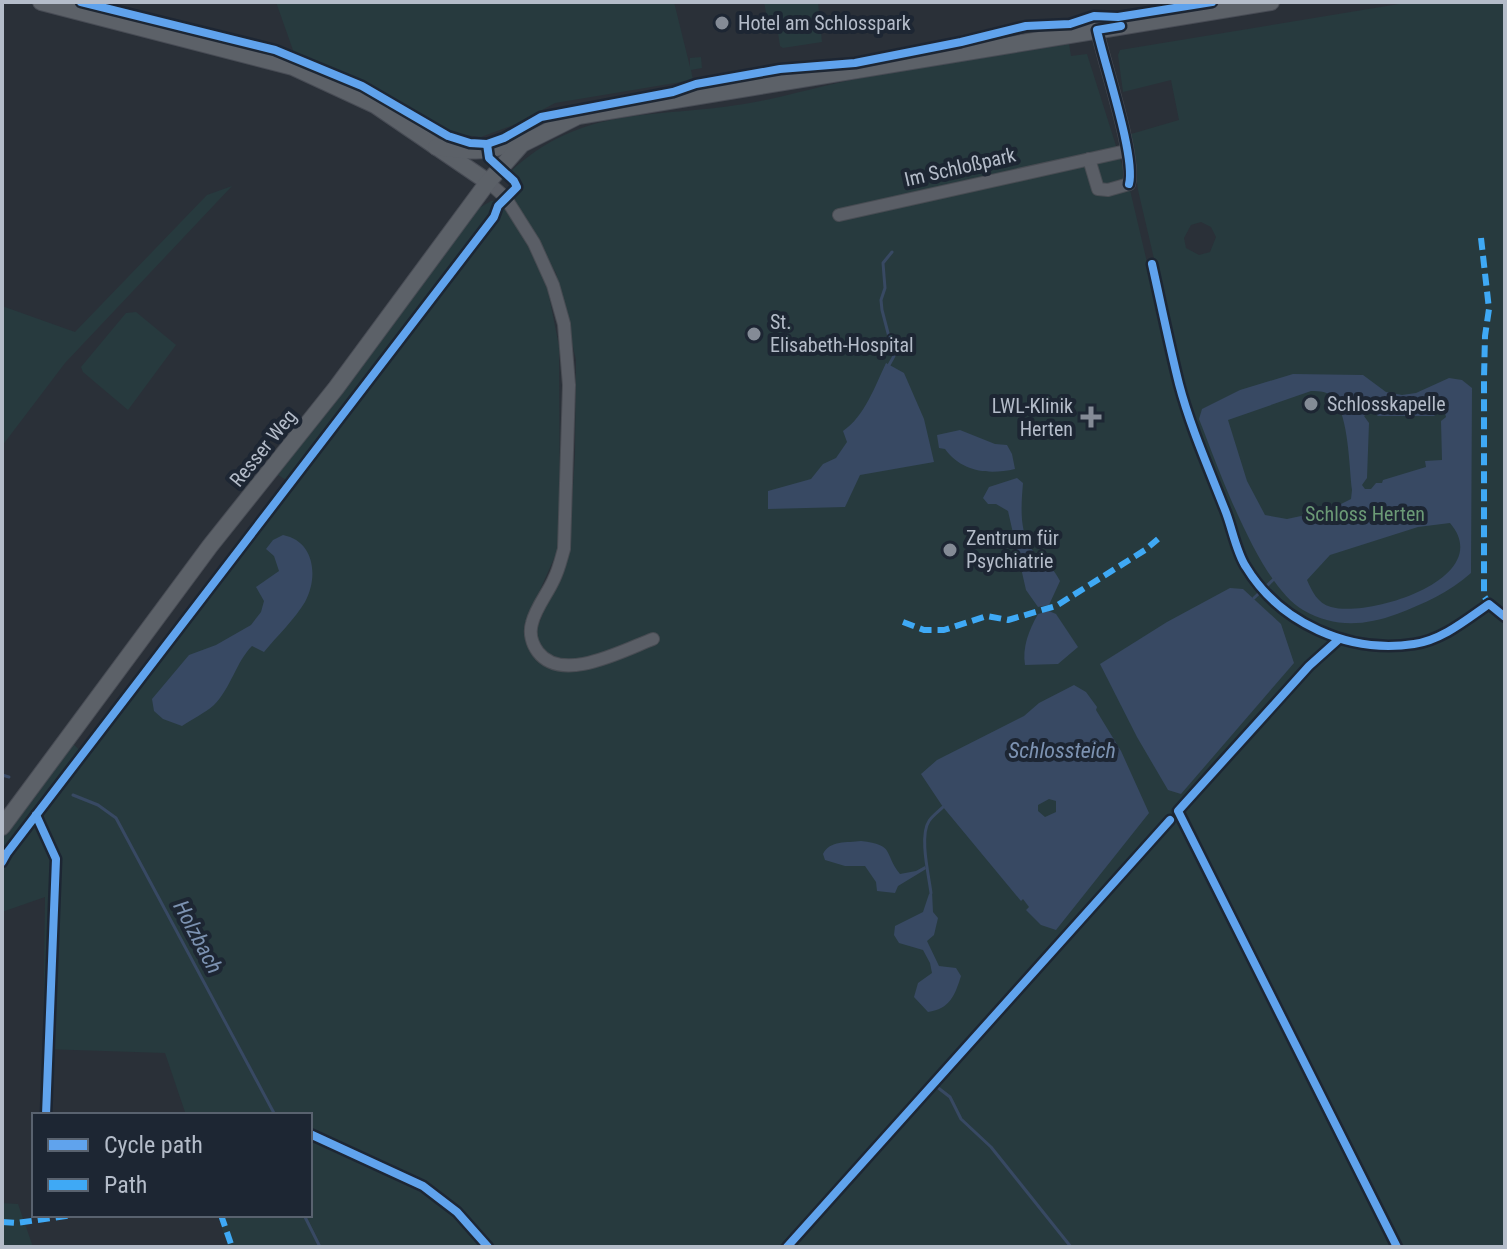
<svg xmlns="http://www.w3.org/2000/svg" width="1507" height="1249" font-family="'Roboto Condensed',sans-serif">
<style>
.green{fill:#273a3e;fill-rule:evenodd}
.water{fill:#384963;fill-rule:evenodd}
.lines{fill:none;stroke-linecap:round;stroke-linejoin:round}
.stream{stroke:#384963;stroke-width:3}
.minor-casing{stroke:#484c53;stroke-width:14}
.major-casing{stroke:#484c55;stroke-width:18}
.minor{stroke:#5a5e66;stroke-width:12}
.major{stroke:#5c6168;stroke-width:16}
.quiet{stroke:#3fa9f5;stroke-width:6;stroke-dasharray:12 6;stroke-linecap:butt}
.cycleway-casing{stroke:#1d2633;stroke-width:13}
.cycleway{stroke:#60a3ed;stroke-width:8}
.poi-dot{fill:#848b96;stroke:#1d2633;stroke-width:3}
.labels{text-anchor:middle;dominant-baseline:central;stroke-width:8;stroke-linejoin:round;paint-order:stroke}
.poi-label{font-size:20px;fill:#b4bcc9;stroke:#1d2633;text-anchor:start}
.street-label{font-size:20px;fill:#b4bcc9;stroke:#1d2633}
.park-label{font-size:20px;fill:#6b9a76;stroke:#1d2633}
.water-label{font-size:22px;font-style:italic;fill:#7c92b1;stroke:#1d2633}
</style>
<rect width="100%" height="100%" fill="#2a3038"/>
<!-- green -->
<g class="green">
<path d="M 276,2 L 674,2 L 690,67 L 690,58 L 701,57 L 702,68 L 691,70 L 693,80 L 555,103 L 516,124 L 481,137 L 448,133 L 405,105 L 340,72 L 294,53 Z"/>
<path d="M 764,2 L 818,2 L 822,42 L 783,48 L 780,46 L 778,33 L 770,33 Z"/>
<path d="M 1411,2 L 1505,2 L 1505,1247 L 793,1247 L 835,1200 L 829,1194 L 779,1247 L 228,1247 L 218,1215 L 310,1215 L 310,1115 L 186,1115 L 165,1053 L 43,1049 L 45,897 L 2,912 L 2,834 L 71,742 L 84,754 L 505,208 L 522,234 L 547,286 L 559,346 L 560,545 L 524,626 L 525,638 L 538,626 L 569,549 L 575,455 L 576,360 L 556,273 L 508,197 L 515,189 L 509,173 C 583,104 653,119 744,104 C 782,98 819,86 857,79 C 927,66 998,56 1069,44 L 1071,56 L 1087,54 L 1130,190 L 1179,398 L 1186,396 L 1138,190 L 1131,134 L 1179,120 L 1171,80 L 1123,92 L 1118,55 L 1120,50 ZM 1201,222 L 1211,227 L 1216,237 L 1210,252 L 1199,255 L 1186,248 L 1184,238 L 1191,225 Z"/>
<path d="M 232,186 L 65,363 L 2,446 L 2,306 L 75,332 L 207,195 Z"/>
<path d="M 491,201 L 495,201 L 492,214 L 288,481 L 278,475 L 479,208 Z"/>
<path d="M 136,312 L 176,345 L 128,410 L 83,372 L 81,367 L 126,313 Z"/>
<path d="M 2,1203 L 18,1204 L 33,1247 L 2,1247 Z"/>
</g>
<!-- water -->
<g class="water">
<path d="M 886,363 L 904,373 L 924,419 L 934,462 L 860,475 L 845,507 L 768,509 L 768,491 L 811,479 L 823,464 L 836,458 L 847,442 L 843,431 C 865,416 875,386 886,363 Z"/>
<path d="M 1293,374 L 1363,375 L 1386,392 L 1402,395 L 1416,393 L 1449,378 L 1462,380 L 1472,388 L 1471,573 C 1450,592 1423,604 1397,614 C 1364,626 1334,628 1303,610 C 1259,585 1218,467 1199,419 L 1202,409 L 1240,390 ZM 1311,391 C 1320,391 1328,391 1334,399 C 1349,418 1349,466 1352,490 L 1351,499 L 1333,508 L 1324,508 L 1315,513 L 1287,519 L 1265,515 L 1247,481 L 1228,420 ZM 1372,411 L 1378,416 L 1434,416 L 1439,411 L 1445,413 L 1446,417 L 1441,421 L 1442,460 L 1425,461 L 1426,467 L 1383,480 L 1382,483 L 1376,483 L 1371,489 L 1365,489 L 1362,485 L 1367,478 L 1369,423 L 1364,416 ZM 1450,523 C 1497,578 1370,618 1331,607 C 1317,603 1312,591 1307,580 L 1330,555 L 1418,527 Z"/>
<path d="M 960,430 L 995,444 L 1007,445 L 1012,454 L 1015,469 C 988,475 962,472 945,449 L 939,448 L 937,435 Z"/>
<path d="M 1017,478 L 1023,483 C 1021,508 1018,539 1039,557 C 1049,566 1054,569 1060,581 L 1049,605 L 1038,607 L 1026,590 L 1008,511 L 996,504 L 988,504 L 983,498 L 989,487 Z"/>
<path d="M 283,535 C 314,541 319,576 305,602 C 295,619 277,636 264,652 L 252,646 C 236,662 231,688 214,705 C 205,713 192,719 182,726 L 163,719 L 154,711 L 152,699 L 189,655 L 216,645 L 251,625 L 261,612 L 264,601 L 256,587 L 279,571 L 274,556 L 266,549 L 273,540 Z"/>
<path d="M 1230,588 L 1243,589 L 1281,624 L 1294,663 L 1181,794 L 1168,790 L 1137,737 L 1100,664 L 1167,622 Z"/>
<path d="M 1049,611 L 1056,614 L 1078,647 L 1058,664 L 1025,665 C 1022,647 1029,630 1038,614 Z"/>
<path d="M 1074,685 L 1086,692 L 1097,707 L 1096,710 L 1121,751 L 1149,813 L 1056,930 L 1041,925 L 1026,910 L 1029,907 L 1023,899 L 1021,901 L 943,807 L 921,774 L 937,760 L 1024,716 L 1039,703 ZM 1049,799 L 1056,801 L 1056,812 L 1045,817 L 1038,811 L 1038,805 Z"/>
<path d="M 861,841 C 896,845 883,853 900,874 L 916,871 L 925,866 L 926,869 L 898,886 L 895,893 L 877,891 L 876,882 L 865,866 L 845,866 L 825,860 L 823,854 C 830,840 847,843 861,841 Z"/>
<path d="M 932,892 L 933,912 L 938,918 L 934,935 L 927,941 L 939,966 L 956,968 L 961,976 C 955,995 950,1009 928,1012 L 914,997 L 918,983 L 932,973 L 930,963 L 923,950 L 899,943 L 894,935 L 895,926 L 923,912 L 929,894 Z"/>
</g>
<g class="lines">
<!-- stream -->
<g class="stream">
<path d="M 889,365 L 894,356 L 882,310 L 881,300 L 885,288 L 883,263 L 892,252"/>
<path d="M 1254,598 L 1274,579"/>
<path d="M 2,775 L 9,777"/>
<path d="M 73,795 L 98,805 L 116,818 L 275,1115"/>
<path d="M 931,893 C 929,876 919,836 929,821 C 932,816 939,811 943,807"/>
<path d="M 937,1087 L 950,1097 L 961,1119 L 991,1147 L 1071,1247"/>
<path d="M 304,1215 L 320,1247"/>
</g>
<defs>
<g id="minor">
<path d="M 1089,159 L 1098,189 L 1108,190 L 1129,184 C 1136,157 1104,63 1097,30"/>
<path d="M 488,182 L 505,197 L 534,243 L 553,285 L 564,324 L 569,385 L 564,549 C 561,559 559,569 554,579 C 548,593 536,607 532,623 C 529,633 532,644 538,652 C 562,684 624,650 653,639"/>
<path d="M 839,215 L 1126,151"/>
</g>
<g id="major">
<path d="M 41,2 L 293,67 L 375,105 L 488,182"/>
<path d="M 566,118 L 1271,2"/>
<path d="M 436,147 C 470,151 493,156 523,135"/>
<path d="M 2,827 L 210,546 L 336,388 L 488,182 L 522,144 L 576,117"/>
</g>
</defs>
<!-- minor casing -->
<use href="#minor" class="minor-casing"/>
<!-- major casing -->
<use href="#major" class="major-casing"/>
<!-- minor -->
<use href="#minor" class="minor"/>
<!-- major -->
<use href="#major" class="major"/>
<!-- quiet -->
<g class="quiet">
<path d="M 1481,238 L 1489,309 L 1485,336 L 1484,378 L 1484,596 L 1493,609"/>
<path d="M 903,622 L 924,630 L 944,630 L 987,616 L 1008,620 L 1056,606 L 1145,550 L 1158,539"/>
<path d="M 221,1215 L 232,1247"/>
<path d="M 2,1222 L 17,1223 L 73,1215"/>
</g>
<defs>
<g id="cycleway">
<path d="M 81,2 L 275,50 L 362,86 L 448,136 L 470,143 L 487,144 L 504,138 L 541,117 L 673,92 L 696,84 L 780,69 L 855,63 L 961,42 L 1026,26 L 1070,24 L 1094,16 L 1118,17 L 1212,2"/>
<path d="M 1121,26 L 1097,30 C 1104,63 1136,157 1129,184"/>
<path d="M 1152,264 C 1161,304 1169,344 1179,384 C 1190,426 1209,469 1225,510 C 1232,527 1236,552 1246,567 C 1280,623 1349,654 1414,644 C 1442,640 1466,620 1489,604 L 1505,617"/>
<path d="M 1338,640 L 1309,666 L 1178,811 L 1397,1247"/>
<path d="M 36,815 L 56,859 L 46,1115"/>
<path d="M 2,862 L 7,853 L 494,217 L 498,206 L 517,187 L 514,181 L 489,158 L 487,144"/>
<path d="M 310,1134 L 423,1186 L 457,1212 L 488,1247"/>
<path d="M 787,1247 L 1170,820"/>
</g>
</defs>
<!-- cycleway casing -->
<use href="#cycleway" class="cycleway-casing"/>
<!-- cycleway -->
<use href="#cycleway" class="cycleway"/>
</g>
<!-- markers -->
<g class="poi-dot">
<circle cx="722" cy="23" r="8"/>
<circle cx="754" cy="334" r="8"/>
<circle cx="1311" cy="404" r="8"/>
<path d="M1087 405h8v8h8v8h-8v8h-8v-8h-8v-8h8z"/>
<circle cx="950" cy="550" r="8"/>
</g>
<g class="labels">
<!-- poi labels -->
<g class="poi-label">
<text x="738" y="23">Hotel am Schlosspark</text>
<text x="770" y="322">St.<tspan x="770" dy="23">Elisabeth-Hospital</tspan></text>
<text x="1327" y="404">Schlosskapelle</text>
<text x="1073" y="406" text-anchor="end">LWL-Klinik<tspan x="1073" dy="23">Herten</tspan></text>
<text x="966" y="538">Zentrum für<tspan x="966" dy="23">Psychiatrie</tspan></text>
</g>
<!-- street labels -->
<g class="street-label">
<text transform="translate(960 167) rotate(-13)">Im Schloßpark</text>
<text transform="translate(263 448) rotate(-51)">Resser Weg</text>
</g>
<!-- park labels -->
<g class="park-label">
<text x="1365" y="514">Schloss Herten</text>
</g>
<!-- water labels -->
<g class="water-label">
<text x="1062" y="750">Schlossteich</text>
<text transform="translate(198 937) rotate(62)">Holzbach</text>
</g>
</g>
<!-- border -->
<rect width="1507" height="1249" fill="none" stroke="#b4bcc9" stroke-width="8"/>
<!-- legend -->
<rect x="32" y="1113" width="280" height="104" fill="#1d2633" stroke="#59626f" stroke-width="2"/>
<rect x="48" y="1139" width="40" height="12" fill="#60a3ed" stroke="#59626f" stroke-width="2"/>
<text x="104" y="1153" font-size="24" fill="#b4bcc9">Cycle path</text>
<rect x="48" y="1179" width="40" height="12" fill="#3fa9f5" stroke="#59626f" stroke-width="2"/>
<text x="104" y="1193" font-size="24" fill="#b4bcc9">Path</text>
</svg>
